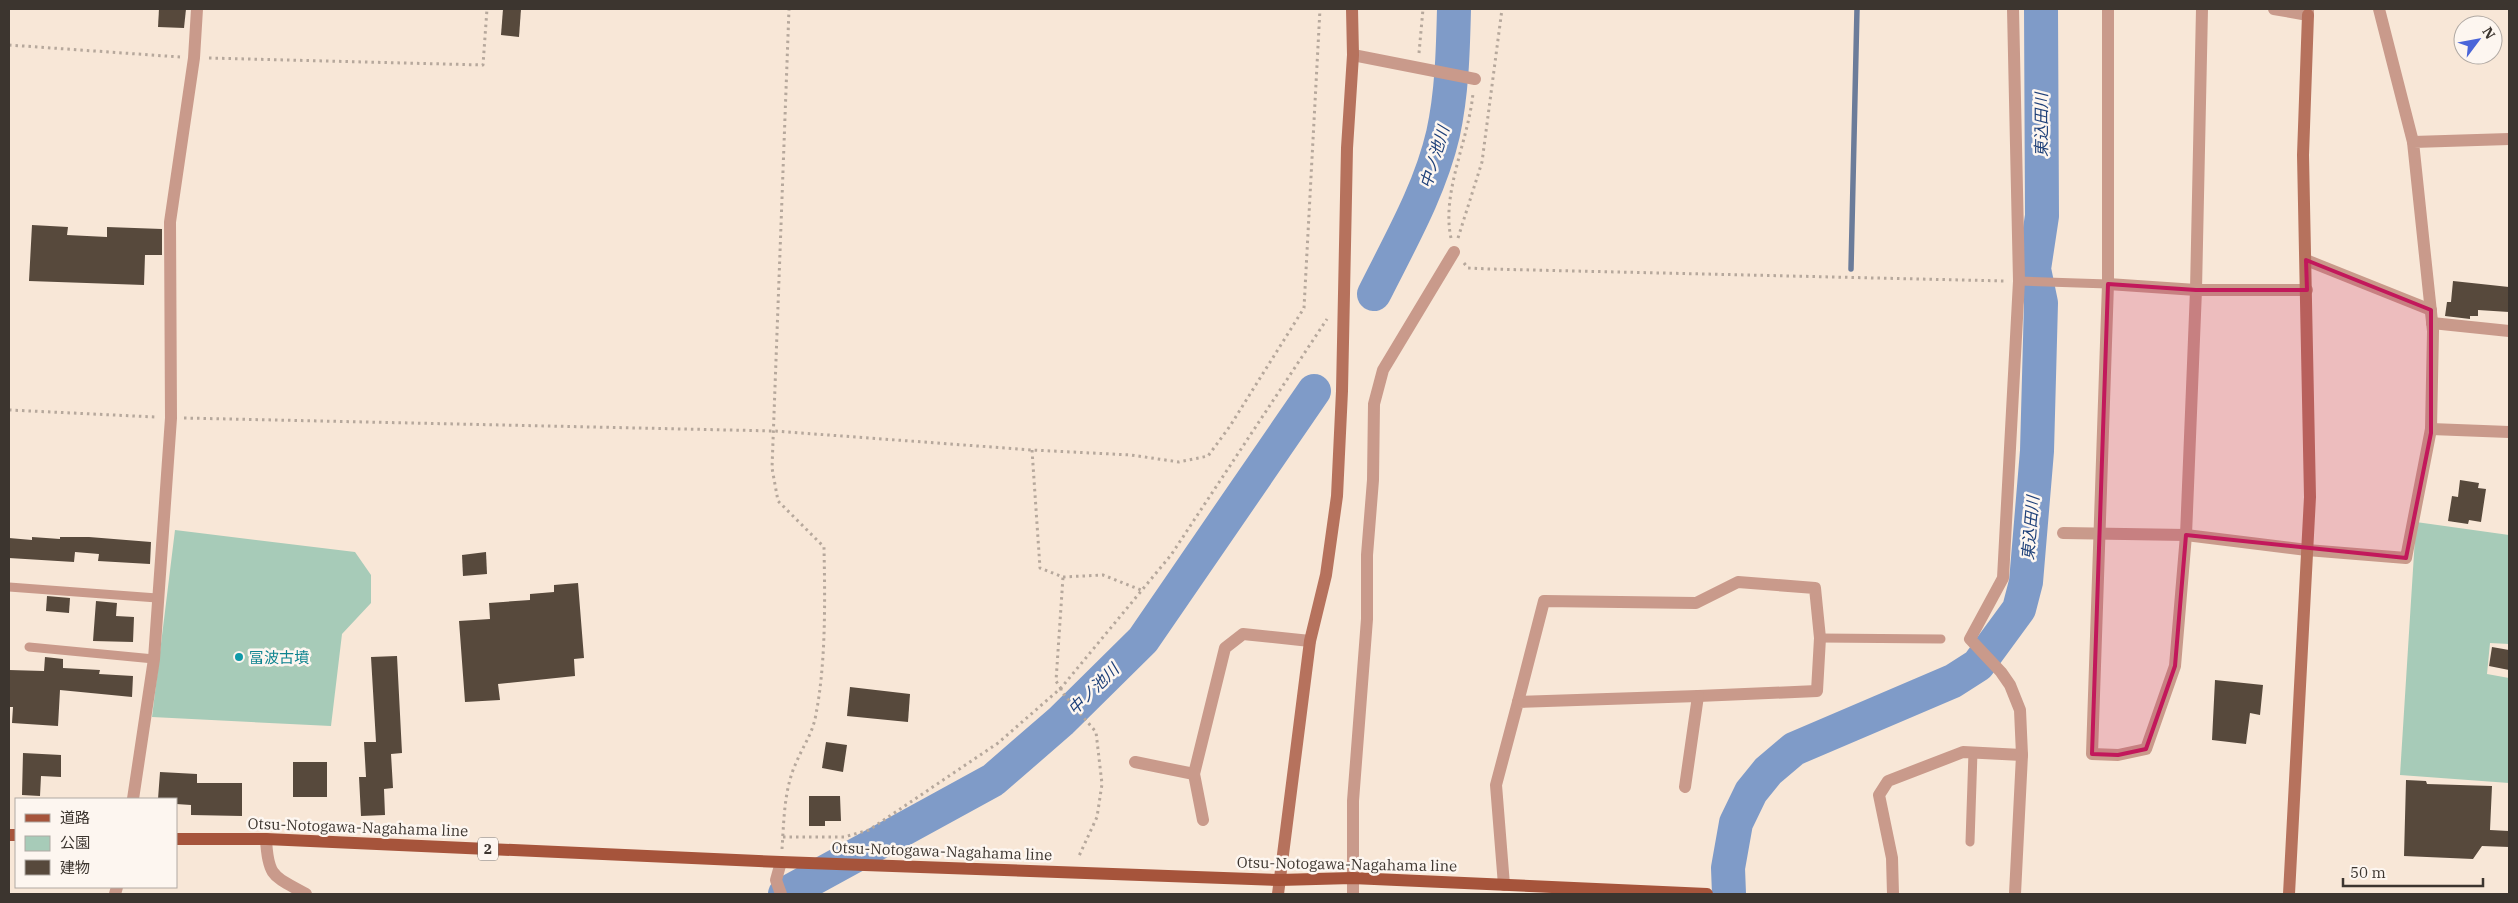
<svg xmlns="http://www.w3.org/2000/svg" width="2518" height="903" font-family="'IBM Plex Serif','Noto Sans JP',serif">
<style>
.green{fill:#a7cbb8}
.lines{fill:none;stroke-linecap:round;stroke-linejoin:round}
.stream{stroke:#6b7c9a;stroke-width:5.5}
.river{stroke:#7f9bc8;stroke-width:34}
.building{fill:#57493c}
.path{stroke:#b6a89c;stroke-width:3;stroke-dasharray:2.5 4;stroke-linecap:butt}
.lane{stroke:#c99a8b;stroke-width:9}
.street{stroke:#c99a8b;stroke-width:12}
.secondary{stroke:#b6725d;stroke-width:12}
.primary{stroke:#a6543b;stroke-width:12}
.marked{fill:#c2185b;fill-opacity:0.2;stroke:#c2185b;stroke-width:4;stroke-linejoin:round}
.culture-dot{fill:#0f9aa8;stroke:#fdf6f0;stroke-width:2}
.labels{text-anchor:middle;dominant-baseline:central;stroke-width:5;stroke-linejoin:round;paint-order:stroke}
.shield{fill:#fdf6f0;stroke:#766f69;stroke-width:1}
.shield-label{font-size:14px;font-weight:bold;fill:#3c352f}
.culture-label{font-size:15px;fill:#0d838f;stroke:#fdf6f0;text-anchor:start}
.street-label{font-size:15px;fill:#3c352f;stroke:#fdf6f0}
.water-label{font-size:16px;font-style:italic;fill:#1e4079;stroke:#fdf6f0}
</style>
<rect width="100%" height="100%" fill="#f8e7d7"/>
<!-- green -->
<g class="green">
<path d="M 2416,522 L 2509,535 L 2509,644 L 2490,643 L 2487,674 L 2509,678 L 2509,783 L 2400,775 Z"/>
<path d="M 175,530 L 355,552 L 371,575 L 371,603 L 342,634 L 331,726 L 152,717 Z"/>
</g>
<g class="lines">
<!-- stream -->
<path class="stream" d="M 1851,269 L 1857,9"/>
<!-- river -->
<g class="river">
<path d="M 1374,294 C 1400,242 1430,190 1443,134 C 1452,93 1453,50 1454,9"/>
<path d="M 785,894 L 993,780 L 1061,721 L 1143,640 L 1314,391"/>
<path d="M 1729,894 L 1728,868 L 1736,823 L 1751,792 L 1768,771 L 1794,749 L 1953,681 L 1978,665 L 2019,609 L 2026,582 L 2037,451 L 2041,303 L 2034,269 L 2042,216 L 2041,9"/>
</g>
</g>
<!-- building -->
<g class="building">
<path d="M 159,9 L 186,9 L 184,28 L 158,27 Z"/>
<path d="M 503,9 L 521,9 L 519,37 L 501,35 Z"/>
<path d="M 32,225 L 68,227 L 67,235 L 107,237 L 107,227 L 162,229 L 162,255 L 145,255 L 144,285 L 29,281 Z"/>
<path d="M 2453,281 L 2509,287 L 2509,312 L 2478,310 L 2478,316 L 2470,316 L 2470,319 L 2445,316 L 2447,302 L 2451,302 Z"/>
<path d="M 2460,480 L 2479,483 L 2478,488 L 2486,489 L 2481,522 L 2469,520 L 2468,524 L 2448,521 L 2452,496 L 2458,497 Z"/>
<path d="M 32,537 L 60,539 L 60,537 L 89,537 L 151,542 L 150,564 L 98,561 L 99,554 L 75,552 L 74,562 L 9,558 L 9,538 L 32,540 Z"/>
<path d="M 486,552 L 487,574 L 463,576 L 462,555 Z"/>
<path d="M 578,583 L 584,658 L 574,659 L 575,676 L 498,684 L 500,700 L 465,702 L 459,621 L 490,619 L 489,603 L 530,600 L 530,594 L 554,592 L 554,585 Z"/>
<path d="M 47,596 L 70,598 L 69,613 L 46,611 Z"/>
<path d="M 96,601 L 117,603 L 116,616 L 134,617 L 133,642 L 93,641 Z"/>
<path d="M 2492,647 L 2509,650 L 2509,670 L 2489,666 Z"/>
<path d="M 397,656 L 402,753 L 391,754 L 393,788 L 384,789 L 385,815 L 361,816 L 359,777 L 366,777 L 364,742 L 376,742 L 371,657 Z"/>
<path d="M 45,657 L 63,659 L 63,668 L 100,670 L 99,674 L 133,676 L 132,697 L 60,690 L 58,726 L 12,723 L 13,707 L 9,707 L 9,670 L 44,671 Z"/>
<path d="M 2215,680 L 2263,685 L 2260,715 L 2250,713 L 2246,744 L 2212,740 Z"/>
<path d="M 850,687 L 910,694 L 908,722 L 847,716 Z"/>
<path d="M 826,742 L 847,745 L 843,772 L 822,768 Z"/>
<path d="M 23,753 L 61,755 L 61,777 L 41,776 L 40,796 L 22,795 Z"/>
<rect x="293" y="762" width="34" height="35"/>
<path d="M 160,772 L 197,774 L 197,783 L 242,783 L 242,816 L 191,815 L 191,805 L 176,804 L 176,799 L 158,799 Z"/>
<path d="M 2406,780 L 2426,781 L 2427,784 L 2492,786 L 2490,830 L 2509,831 L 2509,847 L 2482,846 L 2473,859 L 2404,856 Z"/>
<path d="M 809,796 L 840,796 L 841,821 L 825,821 L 825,826 L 809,826 Z"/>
</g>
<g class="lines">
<!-- path -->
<g class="path">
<path d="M 9,45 L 180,57"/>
<path d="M 1419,53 L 1423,9"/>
<path d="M 209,58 L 483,65 L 487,9"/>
<path d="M 1451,238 C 1441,193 1469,139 1473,93"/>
<path d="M 1458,238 L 1482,162 L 1502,9"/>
<path d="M 1464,263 L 1468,268 L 1489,269 L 2005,281"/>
<path d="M 9,410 L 155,417"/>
<path d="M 184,418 L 774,431 L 1032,450 L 1131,455 L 1179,462 L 1208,456 L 1230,426 L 1304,308 L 1320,9"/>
<path d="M 1032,450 L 1040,568 L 1063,577 L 1103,575 L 1141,590"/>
<path d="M 1061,688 L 1061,691 L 1096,732 L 1102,784 L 1097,817 L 1079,856"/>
<path d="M 1061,689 L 1056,681 L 1063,577"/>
<path d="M 783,837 L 844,837 L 869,830 L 998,743 L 1061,688 L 1171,555 L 1327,319"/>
<path d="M 782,849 C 784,820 784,789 796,763 C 803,746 813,733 816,714 C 826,662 825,600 824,547 L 778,501 L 772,468 L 789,9"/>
</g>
<!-- lane -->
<g class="lane">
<path d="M 2019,281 L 2108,284"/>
<path d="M 9,587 L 157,598"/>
<path d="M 1820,638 L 1941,639"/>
<path d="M 29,647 L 154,659"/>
<path d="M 1970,842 L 1973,752"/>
</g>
<!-- street -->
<g class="street">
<path d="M 2013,9 L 2019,281 L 2003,578 L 1970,639 L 2001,672 L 2010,685 L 2020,710 L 2022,755 L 2015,894"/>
<path d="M 2108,9 L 2108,284 L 2092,754 L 2118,755 L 2146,749 L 2175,666 L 2186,535 L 2196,290 L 2202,9"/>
<path d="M 2274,9 L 2308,15 L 2308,9"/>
<path d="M 2379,9 L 2413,142"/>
<path d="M 1353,55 L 1475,79"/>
<path d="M 2306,260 L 2431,310"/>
<path d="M 2108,284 L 2196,290 L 2307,290"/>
<path d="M 2432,323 L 2509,331"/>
<path d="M 2431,429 L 2509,432"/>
<path d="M 2063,533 L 2186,535 L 2307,550 L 2406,558 L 2431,429 L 2433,331 L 2413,142 L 2509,139"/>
<path d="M 1518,702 L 1544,601 L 1696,603 L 1738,582 L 1815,588 L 1820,638 L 1817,691 L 1698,696"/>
<path d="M 1135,762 L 1194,774"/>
<path d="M 133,799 L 154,659 L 171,418 L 170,222 L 194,58 L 197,9"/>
<path d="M 1203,820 L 1194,774 L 1225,648 L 1243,634 L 1310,641"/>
<path d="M 266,839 C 268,878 274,876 306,894"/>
<path d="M 781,862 L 776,880 L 781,894"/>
<path d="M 1504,885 L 1496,785 L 1518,702 L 1698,696 L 1685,787"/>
<path d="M 115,894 L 117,887"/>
<path d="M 1353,894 L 1353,801 L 1367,619 L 1367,555 L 1373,480 L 1374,404 L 1383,370 L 1454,252"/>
<path d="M 1893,894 L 1892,858 L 1879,795 L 1888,781 L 1963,752 L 2022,755"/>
</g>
<!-- secondary -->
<g class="secondary">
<path d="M 1278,894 L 1310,641 L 1326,575 L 1337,496 L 1342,391 L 1347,148 L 1353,55 L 1352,9"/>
<path d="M 2289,894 L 2310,497 L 2303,155 L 2308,15"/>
</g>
<!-- primary -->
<g class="primary">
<path d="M 9,835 L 16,835"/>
<path d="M 176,839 L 266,839 L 781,862 L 1279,880 L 1352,878 L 1707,894"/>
</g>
</g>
<!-- marked area -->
<path class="marked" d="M 2306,260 L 2431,310 L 2431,433 L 2406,558 L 2186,535 L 2175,666 L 2146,749 L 2118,755 L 2092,754 L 2108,284 L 2196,290 L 2307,290 Z"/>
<!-- markers -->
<circle class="culture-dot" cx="239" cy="657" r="5"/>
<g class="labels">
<!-- shield labels -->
<rect class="shield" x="478" y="837.5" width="20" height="23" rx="4"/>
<g class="shield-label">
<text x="488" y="849">2</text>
</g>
<!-- culture labels -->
<g class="culture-label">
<text x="249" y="657">冨波古墳</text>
</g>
<!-- street labels -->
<g class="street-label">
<text transform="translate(358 827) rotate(2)">Otsu-Notogawa-Nagahama line</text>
<text transform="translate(942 851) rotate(2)">Otsu-Notogawa-Nagahama line</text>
<text transform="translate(1347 864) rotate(1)">Otsu-Notogawa-Nagahama line</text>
</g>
<!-- water labels -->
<g class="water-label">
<text transform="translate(2041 125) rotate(-90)">東込田川</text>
<text transform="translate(1434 157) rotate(-73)">中ノ池川</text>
<text transform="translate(2030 528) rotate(-85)">東込田川</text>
<text transform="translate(1093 689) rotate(-45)">中ノ池川</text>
</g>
</g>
<!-- border -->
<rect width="2518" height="903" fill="none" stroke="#3c352f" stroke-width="20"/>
<!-- legend -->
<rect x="15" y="798" width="162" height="90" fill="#fdf6f0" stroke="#b0a9a3"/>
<rect x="25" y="814" width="25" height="8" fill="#a6543b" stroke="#b0a9a3"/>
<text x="60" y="823" font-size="15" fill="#3c352f">道路</text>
<rect x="25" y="836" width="25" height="15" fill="#a7cbb8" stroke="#b0a9a3"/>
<text x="60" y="848" font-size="15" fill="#3c352f">公園</text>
<rect x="25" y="860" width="25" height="15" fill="#57493c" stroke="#b0a9a3"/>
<text x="60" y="873" font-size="15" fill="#3c352f">建物</text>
<!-- north arrow -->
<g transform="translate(2478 40) rotate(58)"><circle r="24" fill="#fdf6f0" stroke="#b0a9a3"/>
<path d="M0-4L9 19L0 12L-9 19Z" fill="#4a65d9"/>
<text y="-8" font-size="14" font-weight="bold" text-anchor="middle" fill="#3c352f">N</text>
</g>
<!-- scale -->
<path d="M2343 878v8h140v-8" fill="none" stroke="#3c352f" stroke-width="2.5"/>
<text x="2350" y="878" font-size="15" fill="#3c352f" stroke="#fdf6f0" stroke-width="4" paint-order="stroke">50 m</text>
</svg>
